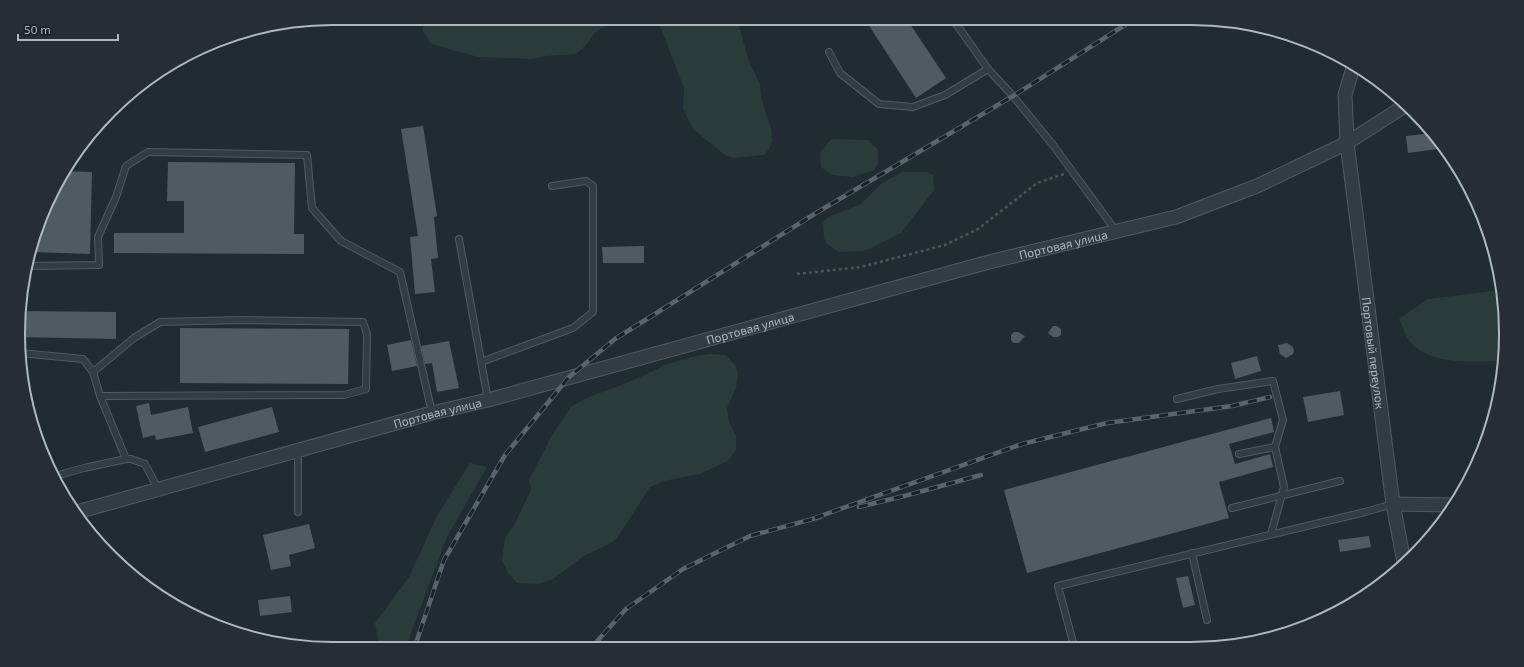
<svg xmlns="http://www.w3.org/2000/svg" width="1524" height="667" font-family="'Exo 2',sans-serif">
<style>
.green{fill:#2a3c39}
.building{fill:#4f5a63}
.lines{fill:none;stroke-linecap:round;stroke-linejoin:round}
.lane-casing{stroke:#525a61;stroke-width:8}
.street-casing{stroke:#525a61;stroke-width:15}
.path{stroke:#465757;stroke-width:2.5;stroke-dasharray:3 3;stroke-linecap:butt}
.lane{stroke:#343c43;stroke-width:6}
.street{stroke:#343c43;stroke-width:13}
.rail-casing{stroke:#5a646d;stroke-width:4.5}
.rail{stroke:#1a2128;stroke-width:3;stroke-dasharray:9;stroke-linecap:butt}
.labels{text-anchor:middle;dominant-baseline:central;stroke-width:3;stroke-linejoin:round;paint-order:stroke}
.street-label{font-size:12px;fill:#aeb8c0;stroke:#1a2128}
.rim{fill:none;stroke:#aeb8c0;stroke-width:2}
</style>
<rect width="100%" height="100%" fill="#212b32"/>
<!-- green -->
<g class="green">
<path d="M 422,18 L 622,18 L 595,32 L 587,44 L 576,54 L 546,56 L 532,59 L 478,57 L 431,44 L 423,31 Z"/>
<path d="M 657,18 L 737,18 L 749,62 L 760,84 L 761,98 L 771,128 L 772,141 L 769,149 L 764,155 L 732,158 L 725,155 L 693,129 L 683,109 L 684,88 Z"/>
<path d="M 831,139 L 868,140 L 878,150 L 878,164 L 874,170 L 853,177 L 832,175 L 821,167 L 820,153 Z"/>
<path d="M 902,172 L 926,172 L 933,175 L 934,190 L 901,233 L 869,249 L 862,251 L 839,252 L 827,244 L 824,238 L 823,223 L 828,217 L 861,204 L 882,183 Z"/>
<path d="M 1502,290 L 1505,313 L 1504,361 C 1476,361 1433,366 1412,344 C 1406,338 1403,327 1399,319 L 1428,299 Z"/>
<path d="M 710,354 L 726,355 L 736,366 L 738,373 L 736,388 L 727,408 L 729,422 L 736,435 L 736,450 L 728,461 L 700,474 L 664,481 L 650,487 L 617,538 L 611,543 L 584,556 L 553,579 L 539,584 L 517,583 L 508,573 L 502,560 L 505,538 L 514,525 L 531,490 L 529,480 L 552,435 L 571,407 L 584,399 L 634,380 L 667,364 L 696,356 Z"/>
<path d="M 470,463 L 487,467 L 447,537 L 405,649 L 380,649 L 375,623 L 409,577 L 437,516 Z"/>
</g>
<!-- building -->
<g class="building">
<path d="M 864,18 L 906,18 L 946,78 L 916,98 Z"/>
<path d="M 423,126 L 437,216 L 434,217 L 438,258 L 431,259 L 435,292 L 415,294 L 410,237 L 418,236 L 401,129 Z"/>
<path d="M 1432,133 L 1445,148 L 1408,153 L 1406,136 Z"/>
<path d="M 168,162 L 295,163 L 294,234 L 304,234 L 304,254 L 114,253 L 114,233 L 184,233 L 184,201 L 167,201 Z"/>
<path d="M 64,171 L 92,172 L 90,254 L 32,252 L 60,176 Z"/>
<path d="M 644,246 L 644,263 L 603,263 L 602,247 Z"/>
<path d="M 20,311 L 116,312 L 116,339 L 18,337 Z"/>
<path d="M 1053,326 L 1057,326 L 1061,329 L 1061,335 L 1058,337 L 1053,337 L 1048,333 Z"/>
<path d="M 180,328 L 349,329 L 348,384 L 180,383 Z"/>
<path d="M 1014,332 L 1018,332 L 1025,336 L 1019,343 L 1013,343 L 1011,340 L 1011,335 Z"/>
<path d="M 411,340 L 417,366 L 392,371 L 387,345 Z"/>
<path d="M 449,341 L 459,388 L 437,392 L 432,363 L 425,364 L 421,346 Z"/>
<path d="M 1287,343 L 1293,347 L 1294,351 L 1293,354 L 1286,358 L 1280,354 L 1278,345 Z"/>
<path d="M 1257,356 L 1261,371 L 1235,379 L 1231,363 Z"/>
<path d="M 1340,391 L 1344,415 L 1308,422 L 1303,397 Z"/>
<path d="M 149,403 L 151,415 L 188,407 L 193,433 L 156,440 L 155,435 L 143,438 L 136,406 Z"/>
<path d="M 272,407 L 279,432 L 205,452 L 198,427 Z"/>
<path d="M 1271,418 L 1274,432 L 1229,444 L 1235,464 L 1270,454 L 1273,467 L 1219,482 L 1229,518 L 1027,573 L 1004,490 Z"/>
<path d="M 309,524 L 315,548 L 289,555 L 291,566 L 271,570 L 263,535 Z"/>
<path d="M 1369,536 L 1371,547 L 1340,552 L 1338,540 Z"/>
<path d="M 1188,576 L 1195,605 L 1183,608 L 1176,578 Z"/>
<path d="M 290,596 L 292,612 L 260,616 L 258,600 Z"/>
</g>
<g class="lines">
<defs>
<g id="lane">
<path d="M 952,18 L 988,69 L 1013,96 L 1053,145 L 1116,231"/>
<path d="M 829,52 L 840,73 L 879,104 L 913,107 L 945,95 L 988,69"/>
<path d="M 459,239 L 488,400"/>
<path d="M 29,266 L 99,265 L 98,237 L 116,197 L 126,166 L 148,152 L 307,155 L 312,208 L 341,241 L 400,272 L 432,413"/>
<path d="M 20,353 L 83,359 L 93,372 L 100,396 L 126,459"/>
<path d="M 481,362 L 573,328 L 593,312 L 593,186 L 586,181 L 552,186"/>
<path d="M 93,372 L 134,338 L 160,322 L 242,320 L 363,322 L 367,334 L 366,389 L 344,395 L 100,396"/>
<path d="M 1177,399 L 1218,389 L 1273,381 L 1283,420 L 1275,447 L 1284,487 L 1271,534"/>
<path d="M 298,451 L 298,512"/>
<path d="M 1239,454 L 1275,447"/>
<path d="M 56,479 L 59,475 L 84,468 L 126,459 L 131,459 L 145,464 L 158,489"/>
<path d="M 1232,508 L 1340,481"/>
<path d="M 1192,553 L 1207,620"/>
<path d="M 1074,646 L 1058,586 L 1365,512 L 1393,504"/>
</g>
<g id="street">
<path id="s1" d="M 1354,64 L 1345,95 L 1347,143 L 1393,504 L 1404,562"/>
<path d="M 1393,504 L 1452,505"/>
<path id="s2" d="M 77,512 L 432,413 L 488,400 L 989,262 L 1176,217 L 1257,186 L 1347,143 L 1406,105"/>
</g>
</defs>
<!-- lane casing -->
<use href="#lane" class="lane-casing"/>
<!-- street casing -->
<use href="#street" class="street-casing"/>
<!-- path -->
<path class="path" d="M 797,274 L 861,267 L 945,245 L 978,229 L 1037,183 L 1064,174"/>
<!-- lane -->
<use href="#lane" class="lane"/>
<!-- street -->
<use href="#street" class="street"/>
<defs>
<g id="rail">
<path d="M 859,507 L 908,495 L 981,475"/>
<path d="M 815,518 L 1022,444 L 1107,423 L 1232,406 L 1270,397"/>
<path d="M 591,648 L 626,609 L 683,569 L 750,536 L 820,517"/>
<path d="M 414,649 L 444,560 L 505,455 L 569,377 L 615,339 L 816,213 L 1013,96 L 1136,18"/>
</g>
</defs>
<!-- rail casing -->
<use href="#rail" class="rail-casing"/>
<!-- rail -->
<use href="#rail" class="rail"/>
</g>
<g class="labels">
<!-- street labels -->
<g class="street-label">
<text stroke="none"><textPath href="#s2" startOffset="1022">Портовая улица</textPath></text>
<text stroke="none"><textPath href="#s2" startOffset="698">Портовая улица</textPath></text>
<text stroke="none"><textPath href="#s1" startOffset="292">Портовый переулок</textPath></text>
<text stroke="none"><textPath href="#s2" startOffset="374">Портовая улица</textPath></text>
</g>
</g>
<!-- crop -->
<path d="M0 0H1524V667H0ZM333 25H1191A308 308 0 0 1 1499 333V334A308 308 0 0 1 1191 642H333A308 308 0 0 1 25 334V333A308 308 0 0 1 333 25Z" fill="#262d34" fill-rule="evenodd"/>
<path class="rim" d="M333 25H1191A308 308 0 0 1 1499 333V334A308 308 0 0 1 1191 642H333A308 308 0 0 1 25 334V333A308 308 0 0 1 333 25Z"/>
<!-- scale -->
<path d="M18 34v6h100v-6" fill="none" stroke="#aeb8c0" stroke-width="2"/>
<text x="24" y="34" font-size="12" fill="#aeb8c0" stroke="#1a2128" stroke-width="3" paint-order="stroke">50 m</text>
</svg>
